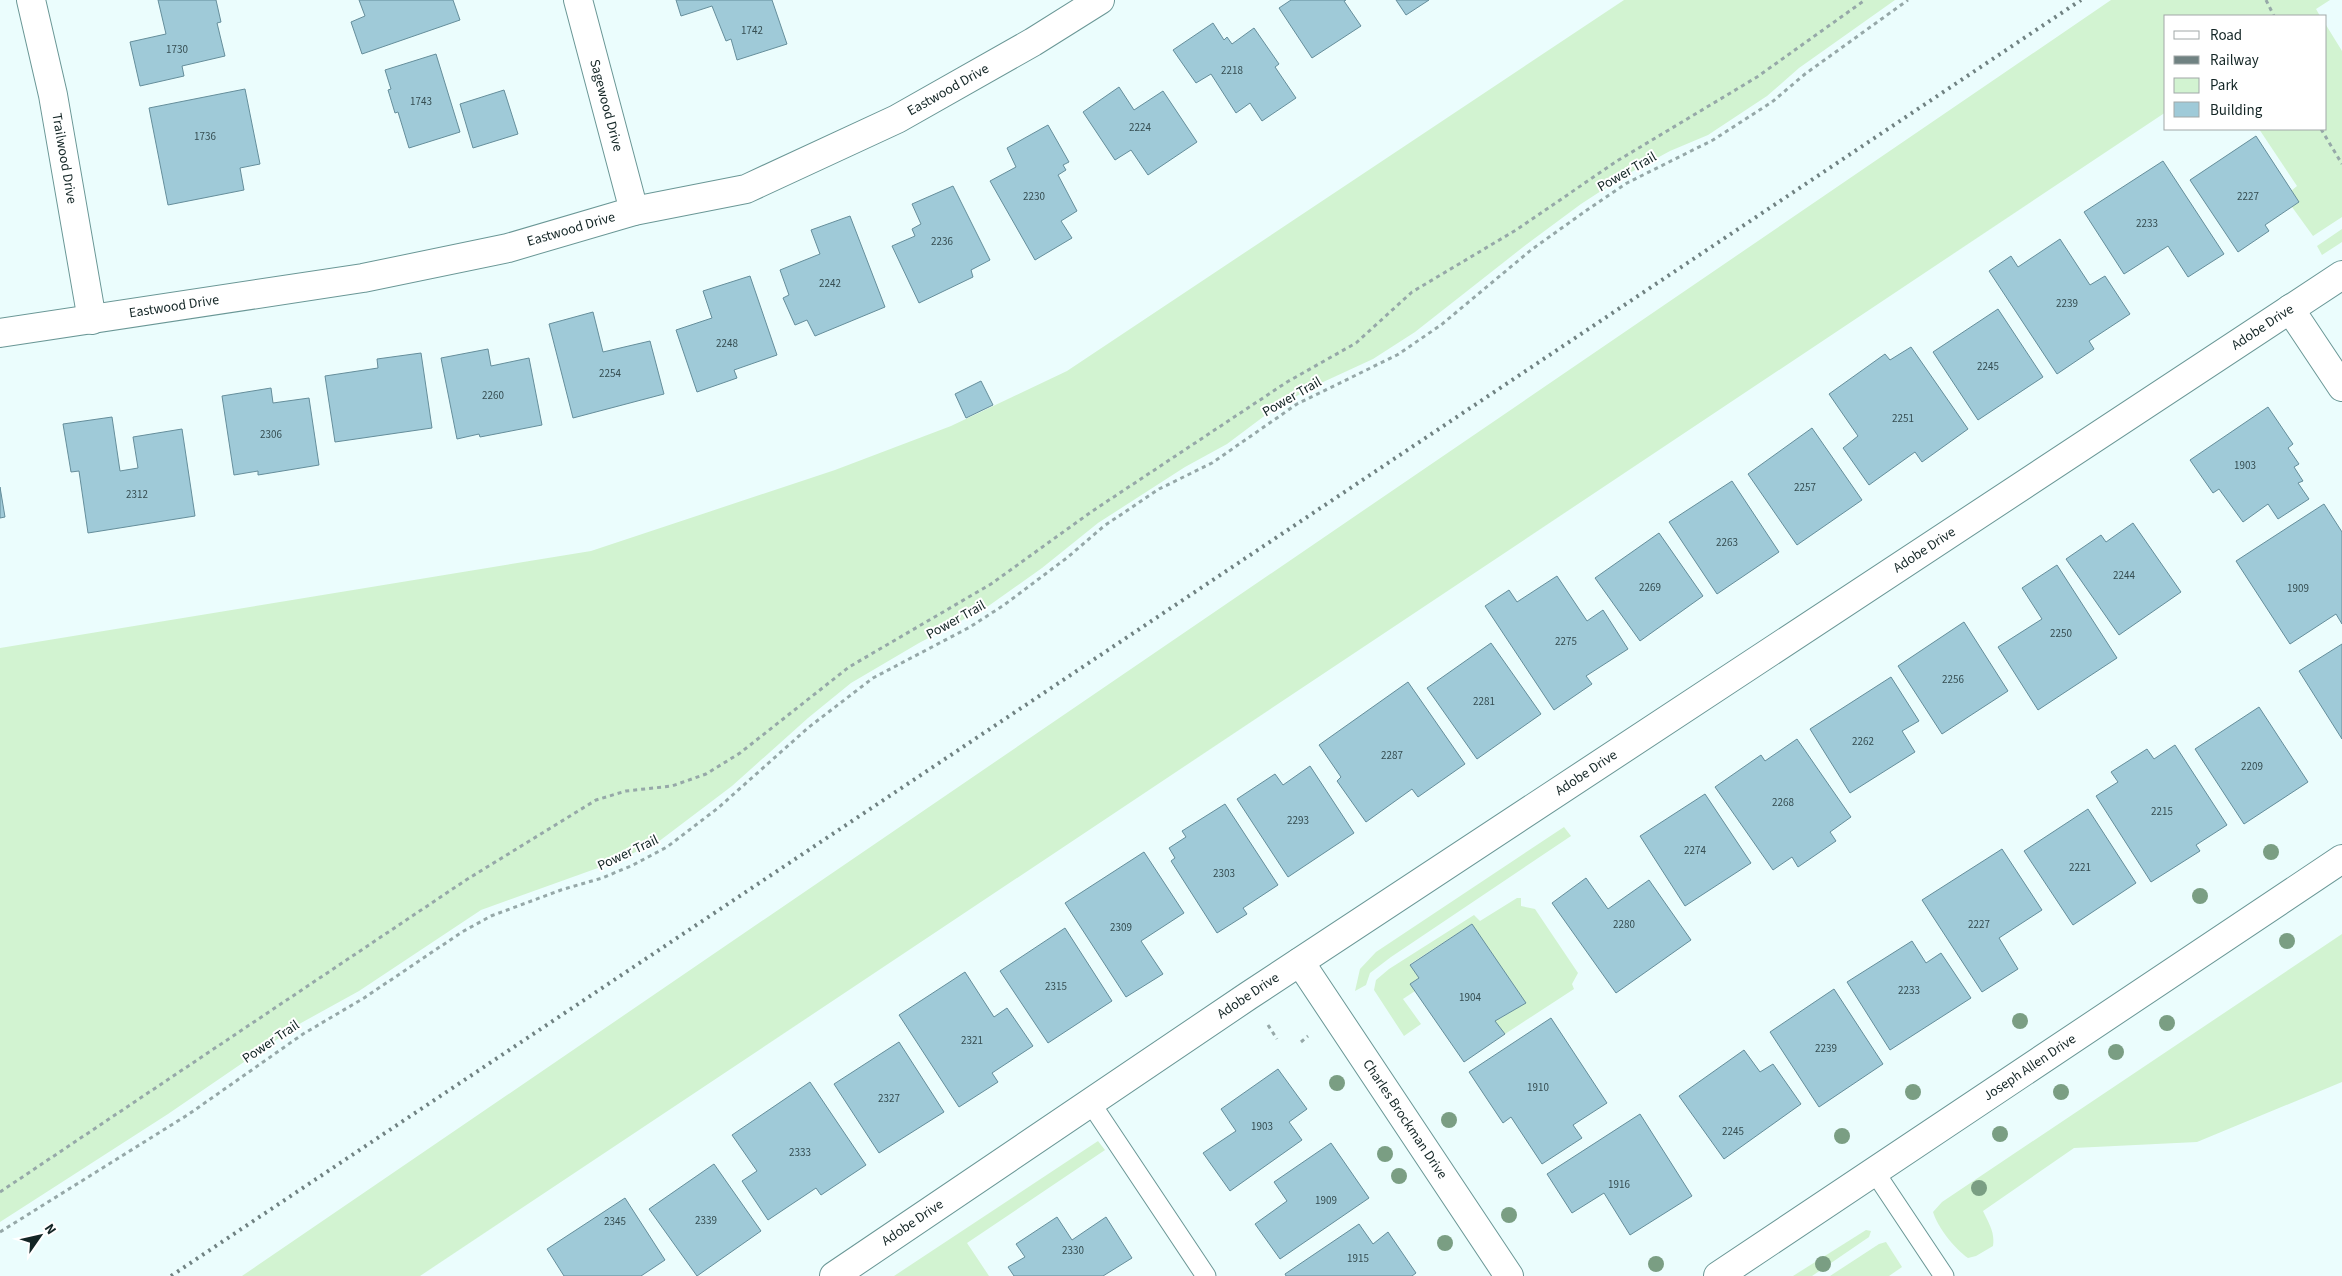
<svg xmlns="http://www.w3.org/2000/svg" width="2342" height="1276" font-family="'Source Sans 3',sans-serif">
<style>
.green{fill:#d2f3d1}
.building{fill:#9fcad8;stroke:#658e9b}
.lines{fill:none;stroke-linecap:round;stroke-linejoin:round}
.service-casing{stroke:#6a9796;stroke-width:21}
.minor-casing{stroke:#6a9796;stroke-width:30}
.path{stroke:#96a8a8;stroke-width:3;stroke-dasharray:4 4;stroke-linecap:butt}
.service{stroke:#fff;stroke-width:19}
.minor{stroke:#fff;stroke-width:28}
.rail{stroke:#708282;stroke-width:4;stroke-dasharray:2.5 5;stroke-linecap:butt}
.tree{fill:#7a9e83}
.labels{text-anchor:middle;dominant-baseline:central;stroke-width:4;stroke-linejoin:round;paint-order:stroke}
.number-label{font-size:11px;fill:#364e52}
.street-label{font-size:14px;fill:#132525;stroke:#fff}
</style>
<rect width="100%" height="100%" fill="#ebfdfd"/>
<!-- green -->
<g class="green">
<path d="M 1624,0 L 1895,0 L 1799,68 L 1767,96 L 1708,135 L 1670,151 L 1624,176 L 1581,204 L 1527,244 L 1415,332 L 1373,359 L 1308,389 L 1263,417 L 1227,444 L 1185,467 L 1098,523 L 1042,568 L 987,607 L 919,643 L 851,683 L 808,718 L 732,786 L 658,842 L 609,864 L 481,910 L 359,991 L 301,1023 L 168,1114 L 0,1222 L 0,648 L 591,551 L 835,470 L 951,426 L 1067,371 Z"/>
<path d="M 2111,0 L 2330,0 L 2316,9 L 2320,16 L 2166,16 L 2166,112 L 420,1276 L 242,1276 Z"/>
<path d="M 2326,25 L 2342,51 L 2342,217 L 2313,236 L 2292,207 L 2298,202 L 2291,191 L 2297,186 L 2259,129 L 2326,129 Z"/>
<path d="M 2342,229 L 2342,242 L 2322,255 L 2317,246 Z"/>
<path d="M 1564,827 L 1571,836 L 1391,957 L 1370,973 L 1366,985 L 1355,991 L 1360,969 L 1376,952 Z"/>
<path d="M 1517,898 L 1521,898 L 1521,906 L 1535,909 L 1578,973 L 1572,984 L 1574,989 L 1505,1034 L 1495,1021 L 1526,1003 L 1472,924 L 1410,964 L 1419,978 L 1410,984 L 1415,991 L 1403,999 L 1421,1024 L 1404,1036 L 1374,990 L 1376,980 L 1389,969 L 1474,915 L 1480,921 Z"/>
<path d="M 2342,934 L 2342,1082 L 2197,1142 L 2074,1148 L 1983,1211 C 1989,1224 1995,1232 1993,1246 L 1976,1256 L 1968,1258 C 1955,1249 1938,1228 1933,1212 L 1942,1202 Z"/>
<path d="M 1098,1141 L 1105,1150 L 967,1243 L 989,1276 L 894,1276 Z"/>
<path d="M 1866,1230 L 1871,1231 L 1869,1237 L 1812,1276 L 1793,1276 Z"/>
<path d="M 1886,1242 L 1902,1267 L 1889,1276 L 1830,1276 L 1879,1244 Z"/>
</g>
<!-- building -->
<g class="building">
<path d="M 158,0 L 216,0 L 221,22 L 217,23 L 225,56 L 182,66 L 184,76 L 140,86 L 130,42 L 166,34 Z"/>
<path d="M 359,0 L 453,0 L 460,20 L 362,54 L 351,22 L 365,16 Z"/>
<path d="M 676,0 L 772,0 L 787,44 L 737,60 L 731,39 L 726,41 L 712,6 L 681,16 Z"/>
<path d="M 1291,0 L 1346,0 L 1344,1 L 1361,26 L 1312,58 L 1279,8 Z"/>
<path d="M 1396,0 L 1429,0 L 1406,15 Z"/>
<path d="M 1213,23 L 1224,40 L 1227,37 L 1232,44 L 1254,28 L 1279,64 L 1275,67 L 1296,98 L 1262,121 L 1250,103 L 1236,113 L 1211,74 L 1196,83 L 1173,50 Z"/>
<path d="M 436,54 L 460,132 L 409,148 L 398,112 L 395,113 L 388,90 L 391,89 L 385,70 Z"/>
<path d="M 1119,87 L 1134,110 L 1163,91 L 1197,142 L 1148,175 L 1131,150 L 1115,160 L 1083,112 Z"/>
<path d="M 245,89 L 260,164 L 240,168 L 244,190 L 168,205 L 149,108 Z"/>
<path d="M 504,90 L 518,134 L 473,148 L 460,104 Z"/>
<path d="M 1048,125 L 1069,162 L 1063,165 L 1066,170 L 1058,175 L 1077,211 L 1061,221 L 1072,238 L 1035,260 L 990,181 L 1016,167 L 1007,148 Z"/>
<path d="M 2256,136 L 2299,202 L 2265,225 L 2269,231 L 2238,252 L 2190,180 Z"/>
<path d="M 2163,161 L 2224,254 L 2188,277 L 2168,246 L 2124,274 L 2084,212 Z"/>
<path d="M 953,186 L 990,260 L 971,270 L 973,277 L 919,303 L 892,246 L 915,236 L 912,229 L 921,224 L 912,204 Z"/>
<path d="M 850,216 L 885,307 L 815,336 L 807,320 L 795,325 L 783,298 L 789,295 L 780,270 L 820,254 L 811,230 Z"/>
<path d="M 2060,239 L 2090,285 L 2105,276 L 2130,314 L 2089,341 L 2094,349 L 2057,374 L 1989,271 L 2011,256 L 2018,267 Z"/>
<path d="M 750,276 L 777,355 L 734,370 L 737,378 L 697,392 L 676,330 L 712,318 L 703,291 Z"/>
<path d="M 1998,309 L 2043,377 L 1978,420 L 1933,352 Z"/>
<path d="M 593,312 L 603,352 L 650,341 L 664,394 L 573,418 L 549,324 Z"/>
<path d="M 1911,347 L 1968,429 L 1922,462 L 1915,452 L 1869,485 L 1843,448 L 1858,436 L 1829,394 L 1885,354 L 1890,360 Z"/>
<path d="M 488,349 L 491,366 L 529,358 L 542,425 L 480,437 L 479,434 L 457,439 L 441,358 Z"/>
<path d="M 421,353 L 432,428 L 335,442 L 325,376 L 378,368 L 377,359 Z"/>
<path d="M 981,381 L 993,405 L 966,418 L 955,394 Z"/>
<path d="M 271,388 L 273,403 L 309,398 L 319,465 L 258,475 L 258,471 L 234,475 L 222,396 Z"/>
<path d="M 2268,407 L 2293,444 L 2288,448 L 2299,464 L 2294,467 L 2303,481 L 2298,483 L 2309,499 L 2278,519 L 2268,504 L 2243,522 L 2219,489 L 2213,493 L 2190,460 Z"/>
<path d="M 112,417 L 120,471 L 138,468 L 133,437 L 182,429 L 195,516 L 88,533 L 79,471 L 71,472 L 63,424 Z"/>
<path d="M 1812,428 L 1862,500 L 1797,545 L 1748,474 Z"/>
<path d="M 1732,481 L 1779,552 L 1717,594 L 1669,522 Z"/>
<path d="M 0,487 L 5,517 L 0,518 Z"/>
<path d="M 2324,504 L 2342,532 L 2342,624 L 2336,614 L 2290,644 L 2236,561 Z"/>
<path d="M 2133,523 L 2181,592 L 2119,635 L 2066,559 L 2101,535 L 2106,542 Z"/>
<path d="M 1659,533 L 1703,596 L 1640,641 L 1595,578 Z"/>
<path d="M 2057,565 L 2117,658 L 2038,710 L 1998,647 L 2042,619 L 2022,588 Z"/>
<path d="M 1557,576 L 1587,621 L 1603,610 L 1628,649 L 1586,676 L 1592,684 L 1554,710 L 1485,606 L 1509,590 L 1517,602 Z"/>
<path d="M 1964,622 L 2008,691 L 1942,734 L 1898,666 Z"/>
<path d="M 1491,643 L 1541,714 L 1477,759 L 1427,688 Z"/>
<path d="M 2342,644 L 2342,739 L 2299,671 Z"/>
<path d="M 1891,677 L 1919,721 L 1902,731 L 1915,752 L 1850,793 L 1810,729 Z"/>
<path d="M 1408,682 L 1465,764 L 1418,797 L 1412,789 L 1366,822 L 1337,781 L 1341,777 L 1319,745 Z"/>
<path d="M 2259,707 L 2308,782 L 2244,824 L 2195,749 Z"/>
<path d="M 1797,739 L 1851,817 L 1830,832 L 1836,841 L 1798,867 L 1792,857 L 1773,870 L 1715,787 L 1761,755 L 1765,761 Z"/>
<path d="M 2175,745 L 2227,825 L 2196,845 L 2200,851 L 2151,882 L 2096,796 L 2118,782 L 2111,772 L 2147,749 L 2154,759 Z"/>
<path d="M 1310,766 L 1354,833 L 1288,877 L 1237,799 L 1275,774 L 1283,785 Z"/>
<path d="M 1705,794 L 1751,863 L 1685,906 L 1640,836 Z"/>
<path d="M 1225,804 L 1278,885 L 1243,908 L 1247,914 L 1217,933 L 1171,861 L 1175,858 L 1169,848 L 1186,837 L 1182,831 Z"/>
<path d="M 2088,809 L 2136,883 L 2073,925 L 2024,851 Z"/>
<path d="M 2002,849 L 2042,910 L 1999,938 L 2018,969 L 1982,992 L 1922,900 Z"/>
<path d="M 1144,852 L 1184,913 L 1141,941 L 1163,974 L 1126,997 L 1065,903 Z"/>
<path d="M 1586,878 L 1608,909 L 1649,880 L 1691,940 L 1616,993 L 1552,903 Z"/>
<path d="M 1472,924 L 1526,1003 L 1495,1021 L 1505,1034 L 1464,1062 L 1410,984 L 1419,978 L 1410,965 Z"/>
<path d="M 1065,928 L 1112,1001 L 1048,1043 L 1000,971 Z"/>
<path d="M 1912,941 L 1926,963 L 1941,953 L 1971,998 L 1890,1050 L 1847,982 Z"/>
<path d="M 965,972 L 994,1017 L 1007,1008 L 1033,1046 L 992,1073 L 998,1082 L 959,1107 L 899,1015 Z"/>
<path d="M 1834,989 L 1883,1064 L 1819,1107 L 1770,1032 Z"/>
<path d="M 1551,1018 L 1607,1103 L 1573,1125 L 1582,1138 L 1542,1164 L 1511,1117 L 1503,1123 L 1469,1072 Z"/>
<path d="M 899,1042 L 944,1112 L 879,1153 L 834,1084 Z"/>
<path d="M 1744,1050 L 1760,1072 L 1773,1064 L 1801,1104 L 1724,1159 L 1679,1096 Z"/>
<path d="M 1278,1069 L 1307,1109 L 1289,1122 L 1302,1140 L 1230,1191 L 1203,1153 L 1236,1131 L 1221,1109 Z"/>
<path d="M 810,1082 L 866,1165 L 821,1195 L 816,1188 L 768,1220 L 742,1181 L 757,1171 L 732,1135 Z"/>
<path d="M 1640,1114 L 1692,1196 L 1630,1235 L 1604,1193 L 1572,1213 L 1547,1174 Z"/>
<path d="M 1331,1143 L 1369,1198 L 1280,1259 L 1255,1224 L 1287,1201 L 1274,1182 Z"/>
<path d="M 714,1164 L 761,1231 L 697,1276 L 649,1209 Z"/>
<path d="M 625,1198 L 665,1260 L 641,1276 L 564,1276 L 547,1249 Z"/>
<path d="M 1057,1217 L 1072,1240 L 1106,1217 L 1132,1258 L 1103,1276 L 1014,1276 L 1008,1267 L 1025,1257 L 1016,1244 Z"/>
<path d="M 1359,1224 L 1373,1244 L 1388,1232 L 1416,1273 L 1412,1276 L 1286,1276 L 1285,1274 Z"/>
</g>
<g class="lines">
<defs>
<g id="service">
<path d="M 1090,1102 L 1206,1276"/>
<path d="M 1874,1171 L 1944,1276"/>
</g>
<g id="minor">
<path id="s1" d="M 31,0 L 53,95 L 92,320"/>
<path id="s2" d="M 578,0 L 634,211"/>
<path d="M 2290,309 L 2342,387"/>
<path id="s3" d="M 0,333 L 363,278 L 508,248 L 634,211 L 746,189 L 897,119 L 1033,42 L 1100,0"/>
<path id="s4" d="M 1300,962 L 1509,1276"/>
<path id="s5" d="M 834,1276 L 1248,996 L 2342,275"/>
<path id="s6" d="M 1718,1276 L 2342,859"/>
</g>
</defs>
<!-- service casing -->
<use href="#service" class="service-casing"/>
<!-- minor casing -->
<use href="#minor" class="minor-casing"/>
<!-- path -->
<g class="path">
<path d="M 2266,0 L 2274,16"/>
<path d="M 2321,129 L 2342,164"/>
<path d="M 1268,1025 L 1277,1039"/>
<path d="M 1301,1042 L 1308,1036"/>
<path d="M 0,1192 L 466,880 L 596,800 L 626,791 L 672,786 L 706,774 L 740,753 L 849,667 L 991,584 L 1091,512 L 1287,382 L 1356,343 L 1412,292 L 1516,230 L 1617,161 L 1757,77 L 1865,0"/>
<path d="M 0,1232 L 189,1114 L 303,1034 L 364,998 L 462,932 L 491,916 L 561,890 L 602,878 L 631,866 L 667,847 L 718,808 L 809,727 L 873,678 L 970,627 L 1004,605 L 1068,557 L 1104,526 L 1159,489 L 1212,463 L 1297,404 L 1397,355 L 1441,325 L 1531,250 L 1587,210 L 1627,183 L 1713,140 L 1772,102 L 1805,74 L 1908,0"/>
</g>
<!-- service -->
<use href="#service" class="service"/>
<!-- minor -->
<use href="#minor" class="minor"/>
<!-- rail -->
<path class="rail" d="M 171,1276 L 2081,0"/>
</g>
<!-- trees -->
<g class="tree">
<circle cx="2271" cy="852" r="8"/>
<circle cx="2200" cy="896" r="8"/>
<circle cx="2287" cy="941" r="8"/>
<circle cx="2020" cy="1021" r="8"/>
<circle cx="2167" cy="1023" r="8"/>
<circle cx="2116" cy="1052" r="8"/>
<circle cx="1337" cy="1083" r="8"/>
<circle cx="1913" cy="1092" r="8"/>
<circle cx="2061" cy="1092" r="8"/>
<circle cx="1449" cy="1120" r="8"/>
<circle cx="2000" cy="1134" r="8"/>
<circle cx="1842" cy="1136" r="8"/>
<circle cx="1385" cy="1154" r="8"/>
<circle cx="1399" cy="1176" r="8"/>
<circle cx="1979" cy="1188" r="8"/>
<circle cx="1509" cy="1215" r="8"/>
<circle cx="1445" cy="1243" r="8"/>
<circle cx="1656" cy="1264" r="8"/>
<circle cx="1823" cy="1264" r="8"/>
</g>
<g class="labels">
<!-- number labels -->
<g class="number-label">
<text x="752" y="30">1742</text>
<text x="177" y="49">1730</text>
<text x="1232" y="70">2218</text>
<text x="421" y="101">1743</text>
<text x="1140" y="127">2224</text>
<text x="205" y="136">1736</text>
<text x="1034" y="196">2230</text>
<text x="2248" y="196">2227</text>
<text x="2147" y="223">2233</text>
<text x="942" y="241">2236</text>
<text x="830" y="283">2242</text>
<text x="2067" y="303">2239</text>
<text x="727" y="343">2248</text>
<text x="1988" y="366">2245</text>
<text x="610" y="373">2254</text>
<text x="493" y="395">2260</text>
<text x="1903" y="418">2251</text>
<text x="271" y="434">2306</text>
<text x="2245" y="465">1903</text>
<text x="1805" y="487">2257</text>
<text x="137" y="494">2312</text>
<text x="1727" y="542">2263</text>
<text x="2124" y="575">2244</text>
<text x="1650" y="587">2269</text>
<text x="2298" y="588">1909</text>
<text x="2061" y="633">2250</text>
<text x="1566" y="641">2275</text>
<text x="1953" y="679">2256</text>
<text x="1484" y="701">2281</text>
<text x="1863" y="741">2262</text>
<text x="1392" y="755">2287</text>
<text x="2252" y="766">2209</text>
<text x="1783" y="802">2268</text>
<text x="2162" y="811">2215</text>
<text x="1298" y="820">2293</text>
<text x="1695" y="850">2274</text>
<text x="2080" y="867">2221</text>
<text x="1224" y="873">2303</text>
<text x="1624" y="924">2280</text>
<text x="1979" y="924">2227</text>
<text x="1121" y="927">2309</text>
<text x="1056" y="986">2315</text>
<text x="1909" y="990">2233</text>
<text x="1470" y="997">1904</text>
<text x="972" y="1040">2321</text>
<text x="1826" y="1048">2239</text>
<text x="1538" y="1087">1910</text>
<text x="889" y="1098">2327</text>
<text x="1262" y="1126">1903</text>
<text x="1733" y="1131">2245</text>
<text x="800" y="1152">2333</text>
<text x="1619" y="1184">1916</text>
<text x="1326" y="1200">1909</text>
<text x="706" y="1220">2339</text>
<text x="615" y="1221">2345</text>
<text x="1073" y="1250">2330</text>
<text x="1358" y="1258">1915</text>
</g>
<!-- street labels -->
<g class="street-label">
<text stroke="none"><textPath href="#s3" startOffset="986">Eastwood Drive</textPath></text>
<text stroke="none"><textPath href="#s2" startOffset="109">Sagewood Drive</textPath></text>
<text stroke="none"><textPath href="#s1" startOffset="162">Trailwood Drive</textPath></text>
<text transform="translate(1627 172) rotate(-30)">Power Trail</text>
<text stroke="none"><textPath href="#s3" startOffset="581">Eastwood Drive</textPath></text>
<text stroke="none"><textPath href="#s3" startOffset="176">Eastwood Drive</textPath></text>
<text stroke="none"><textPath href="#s5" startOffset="1715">Adobe Drive</textPath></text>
<text transform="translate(1292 397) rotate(-30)">Power Trail</text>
<text stroke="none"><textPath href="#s5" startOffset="1310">Adobe Drive</textPath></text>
<text transform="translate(956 620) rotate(-29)">Power Trail</text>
<text stroke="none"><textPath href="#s5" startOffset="905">Adobe Drive</textPath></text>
<text transform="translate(628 853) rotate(-25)">Power Trail</text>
<text stroke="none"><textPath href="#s5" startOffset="500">Adobe Drive</textPath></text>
<text transform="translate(271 1042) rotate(-34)">Power Trail</text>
<text stroke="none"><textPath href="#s6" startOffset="375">Joseph Allen Drive</textPath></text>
<text stroke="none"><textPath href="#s4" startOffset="189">Charles Brockman Drive</textPath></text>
<text stroke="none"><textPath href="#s5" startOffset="95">Adobe Drive</textPath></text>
</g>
</g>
<!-- legend -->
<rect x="2164" y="15" width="162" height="115" fill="#ffffff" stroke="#a1a8a8"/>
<rect x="2174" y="31" width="25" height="8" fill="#ffffff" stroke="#a1a8a8"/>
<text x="2210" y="40" font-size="15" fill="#132525">Road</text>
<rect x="2174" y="56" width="25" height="8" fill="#708282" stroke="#a1a8a8"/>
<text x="2210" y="65" font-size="15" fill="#132525">Railway</text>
<rect x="2174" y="78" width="25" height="15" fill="#d2f3d1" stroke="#a1a8a8"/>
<text x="2210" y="90" font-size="15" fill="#132525">Park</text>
<rect x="2174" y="102" width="25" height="15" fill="#9fcad8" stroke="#a1a8a8"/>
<text x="2210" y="115" font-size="15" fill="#132525">Building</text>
<!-- north arrow -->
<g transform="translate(40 1236) rotate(56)" stroke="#ffffff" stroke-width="4" paint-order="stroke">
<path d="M0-4L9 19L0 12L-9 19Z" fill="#132525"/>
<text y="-8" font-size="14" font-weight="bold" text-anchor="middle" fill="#132525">N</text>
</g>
</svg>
